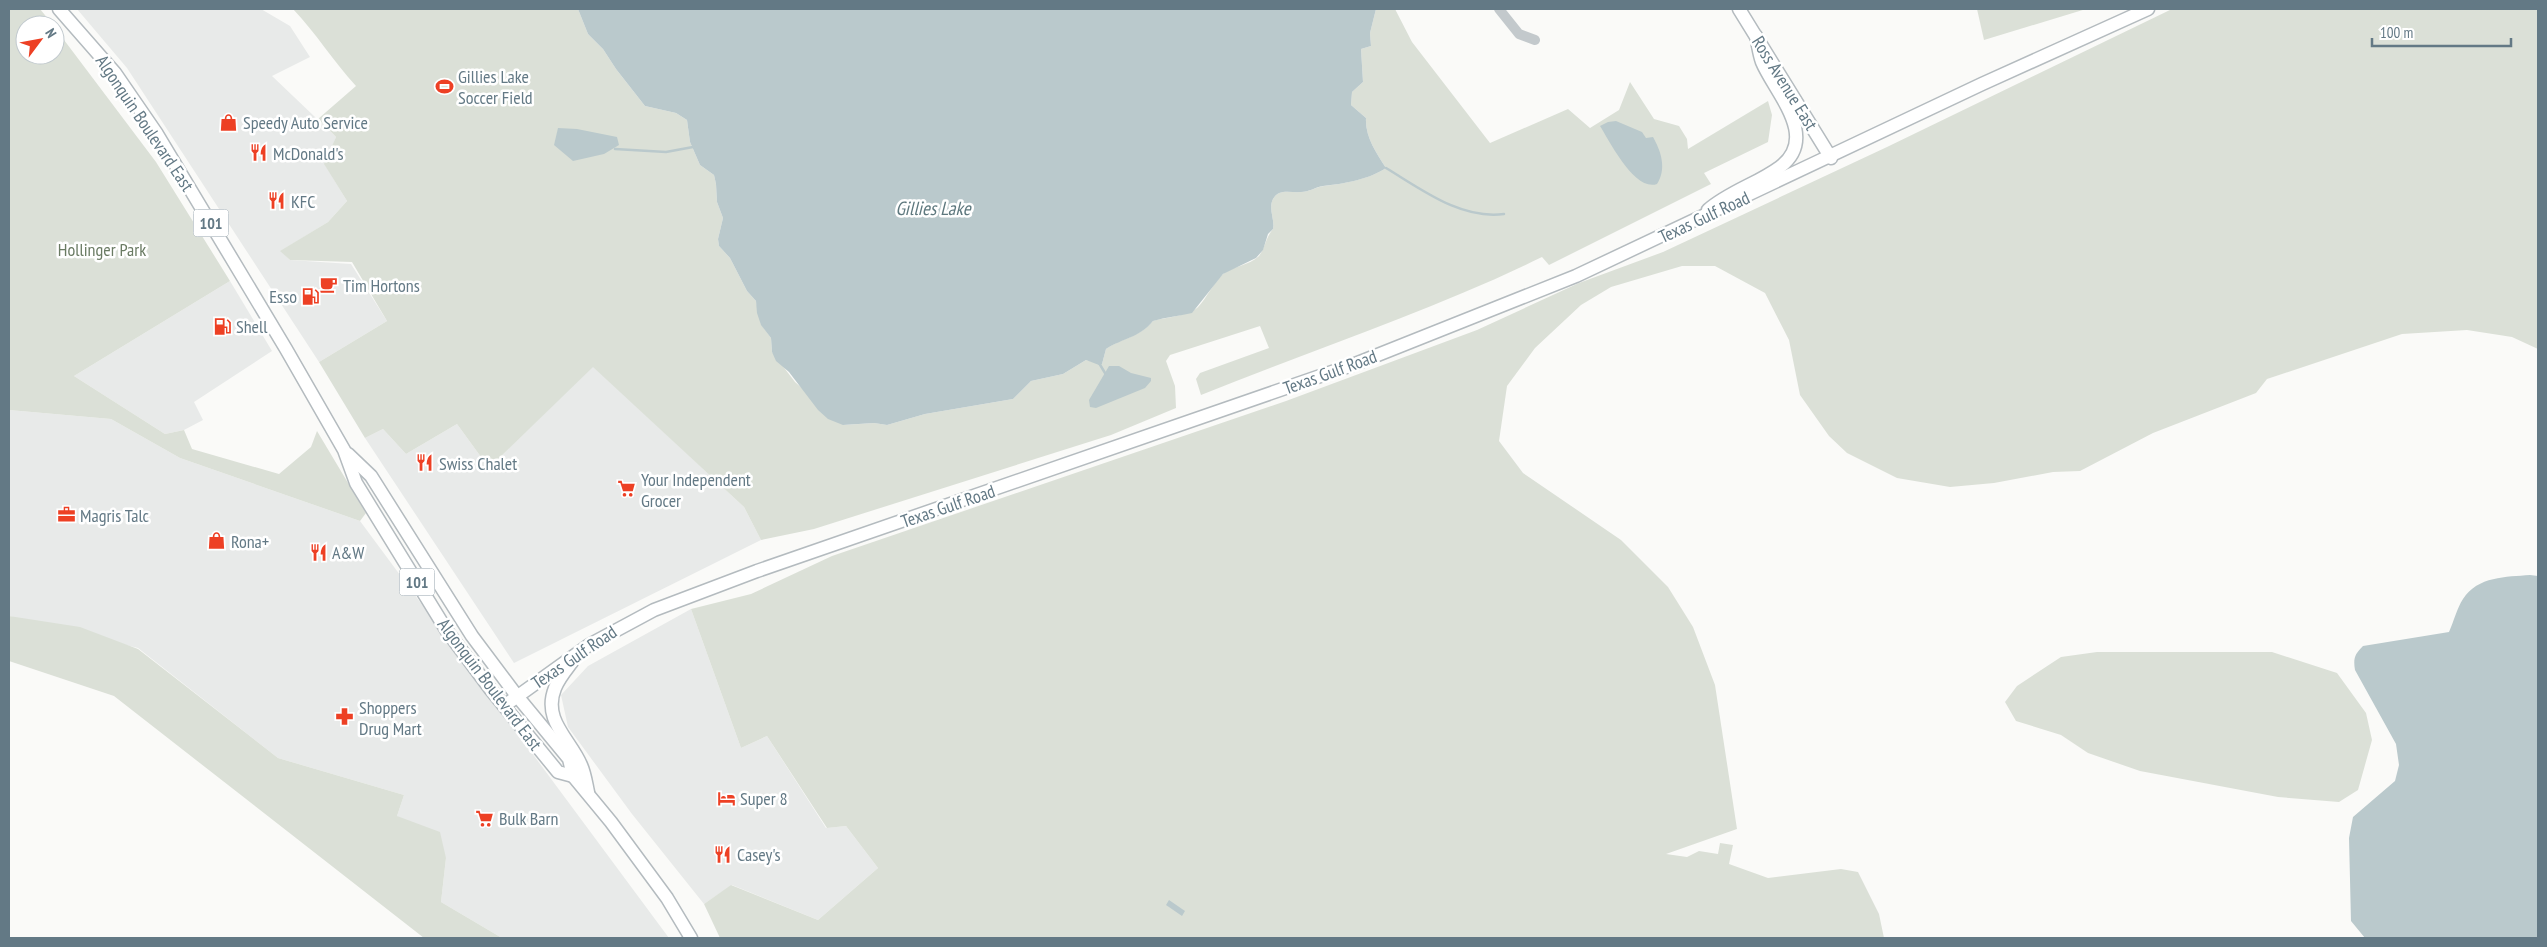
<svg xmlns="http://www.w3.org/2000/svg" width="2547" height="947" font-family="'PT Sans Narrow',sans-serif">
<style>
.built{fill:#e8eae9}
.green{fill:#dbe0d7}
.water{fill:#bac9cc}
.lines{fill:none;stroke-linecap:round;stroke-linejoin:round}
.stream{stroke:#bac9cc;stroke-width:2.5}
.major-casing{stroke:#b4bbbf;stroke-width:15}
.minor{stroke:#c3c9cc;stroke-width:10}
.major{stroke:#fff;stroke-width:12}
.labels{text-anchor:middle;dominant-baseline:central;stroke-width:5;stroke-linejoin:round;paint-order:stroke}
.shield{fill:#fff;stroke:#92a1aa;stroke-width:1}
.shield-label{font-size:16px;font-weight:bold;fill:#637985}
.poi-label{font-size:18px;fill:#637985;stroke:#fff;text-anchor:start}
.street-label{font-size:18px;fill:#637985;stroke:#fff}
.park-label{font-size:18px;fill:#6a7b63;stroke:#fff}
.water-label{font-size:19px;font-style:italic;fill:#5e787e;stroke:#fff}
</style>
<rect width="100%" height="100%" fill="#fafaf8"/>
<!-- built -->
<g class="built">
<path d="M 77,9 L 261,9 L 290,26 L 310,57 L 272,76 L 336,137 L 325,165 L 347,201 L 328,222 L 281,251 L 290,260 L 351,264 L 387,321 L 319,362 L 127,68 Z"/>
<path d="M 230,281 L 272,351 L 194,402 L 203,420 L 184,430 L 165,434 L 74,376 Z"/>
<path d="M 593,366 L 744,507 L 761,540 L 514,663 L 365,438 L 383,429 L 406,454 L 457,424 L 489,468 Z"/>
<path d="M 9,410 L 111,419 L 180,458 L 360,521 L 669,938 L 502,938 L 441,902 L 446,858 L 397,816 L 404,795 L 278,758 L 138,648 L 9,616 Z"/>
<path d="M 691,609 L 741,748 L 767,736 L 826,828 L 846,826 L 878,868 L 818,920 L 732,885 L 704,904 L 632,814 L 568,727 L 561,695 L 588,666 Z"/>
</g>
<!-- green -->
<g class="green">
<path d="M 9,9 L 40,9 L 53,25 L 25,25 L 25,55 L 55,55 L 55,28 L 156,162 L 230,281 L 74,376 L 165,434 L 184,430 L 192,449 L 279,474 L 311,447 L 317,431 L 366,513 L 360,521 L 180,458 L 111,419 L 9,410 Z"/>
<path d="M 293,9 L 578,9 L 588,34 L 603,49 L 616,69 L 645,106 L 676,113 L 687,120 L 690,142 L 700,165 L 714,175 L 716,184 L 717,202 L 723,218 L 718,239 L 719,246 L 730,258 L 747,291 L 756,301 L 761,324 L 771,338 L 772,352 L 795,382 L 844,425 L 874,423 L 887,425 L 925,414 L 1013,399 L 1031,381 L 1063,374 L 1086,360 L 1102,364 L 1106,349 C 1122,338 1140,337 1153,321 C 1165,317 1191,316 1199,306 C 1207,297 1213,284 1222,275 C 1231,266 1249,266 1259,256 C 1265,248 1266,237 1273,229 C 1275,219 1268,209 1273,199 C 1279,188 1291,193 1301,192 C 1309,192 1316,187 1324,186 C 1342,184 1370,179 1386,168 C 1376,152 1365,137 1366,118 L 1351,105 L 1352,92 L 1363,82 L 1361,49 L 1371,46 L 1370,33 L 1376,9 L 1395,9 L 1412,42 L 1490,143 L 1568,109 L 1590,128 L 1619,110 L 1630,82 L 1654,119 L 1679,126 L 1687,139 L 1688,149 L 1768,101 L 1772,115 L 1768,142 L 1704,173 L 1711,184 L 1549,265 L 1542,257 C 1432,311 1314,349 1201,395 L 1196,379 L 1200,373 L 1269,348 L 1260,326 L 1170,355 L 1166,361 L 1175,386 L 1176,408 L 1111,435 L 814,529 L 761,540 L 744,507 L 593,367 L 489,468 L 457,424 L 406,454 L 383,429 L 365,438 L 319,362 L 387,321 L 352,262 L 290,260 L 280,251 L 328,222 L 347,201 L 324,164 L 336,137 L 318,119 L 356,86 C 333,61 316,33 293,9 Z"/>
<path d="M 1977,9 L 2086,9 L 1984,40 Z"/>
<path d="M 2172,9 L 2538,9 L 2538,349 L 2512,337 L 2467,330 L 2402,334 L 2267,379 L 2256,393 L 2153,433 L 2080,471 L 2053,472 L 1994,483 L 1950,487 L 1897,478 L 1847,453 L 1829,436 L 1800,395 L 1789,340 L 1765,293 L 1715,266 L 1682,266 L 1611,287 L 1581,305 L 1535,348 L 1507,386 L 1499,441 L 1523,473 L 1621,540 L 1668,587 L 1693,627 L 1715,685 L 1737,829 L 1666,854 L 1687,857 L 1699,851 L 1718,854 L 1720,843 L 1733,845 L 1729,864 L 1768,878 L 1841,869 L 1858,872 L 1879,914 L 1884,938 L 720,938 L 704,904 L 731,885 L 818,920 L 878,868 L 846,826 L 827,828 L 767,736 L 741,748 L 691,609 L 751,594 L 832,556 L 1286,401 L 1477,330 L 1579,283 L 1663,252 L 1887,147 Z"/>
<path d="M 9,616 L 80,627 L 138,649 L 278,758 L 404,795 L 397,816 L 440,832 L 446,858 L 441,902 L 502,938 L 424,938 L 114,696 L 9,661 Z"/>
<path d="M 2097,652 L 2272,652 L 2337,673 L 2366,713 L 2372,740 L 2358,790 L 2339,802 L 2278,797 L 2140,771 L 2088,753 L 2061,735 L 2016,721 L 2005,702 L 2017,686 L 2061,657 Z"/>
</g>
<!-- water -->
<g class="water">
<path d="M 578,9 L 1376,9 L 1370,33 L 1371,46 L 1361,49 L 1363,82 L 1352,92 L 1351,105 L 1366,118 C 1365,137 1376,152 1386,168 C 1370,179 1343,184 1323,186 C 1316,187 1309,192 1301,192 C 1291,193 1279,188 1273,199 C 1268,209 1275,219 1273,229 L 1268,234 L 1263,250 L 1256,258 L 1223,274 L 1192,313 C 1179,316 1166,317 1153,321 C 1139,338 1123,338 1106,349 L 1102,364 L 1099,365 L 1086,360 L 1063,374 L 1031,381 L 1013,399 L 925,414 L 887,425 L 874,423 L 843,425 L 828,419 L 818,410 L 789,372 L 776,361 L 772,352 L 771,338 L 761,325 L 757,313 L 756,301 L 747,291 L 730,258 L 719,246 L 718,239 L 723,218 L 717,202 L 716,184 L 714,175 L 700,165 L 690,142 L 687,120 L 676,113 L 645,106 L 616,69 L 603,49 L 588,34 Z"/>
<path d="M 1616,121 L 1642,132 L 1646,138 L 1653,137 C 1661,151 1667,169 1657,184 C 1635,192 1610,142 1600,126 L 1608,122 Z"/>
<path d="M 558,128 L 577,129 L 617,137 L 619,145 L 604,154 L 573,161 L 554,145 Z"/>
<path d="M 1109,366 L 1119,366 L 1131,373 L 1151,378 L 1151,381 L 1145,388 L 1096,408 L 1090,407 L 1089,400 Z"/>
<path d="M 2530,575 L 2538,576 L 2538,938 L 2365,938 L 2351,921 L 2349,838 L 2353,817 L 2395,781 L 2399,765 L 2396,744 L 2355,670 C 2353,658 2355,654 2363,646 L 2449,632 C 2454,621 2457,608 2463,599 C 2478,576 2506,577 2530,575 Z"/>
<path d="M 1169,900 L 1185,911 L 1182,916 L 1166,905 Z"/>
</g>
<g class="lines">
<!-- stream -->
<g class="stream">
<path d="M 615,149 L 666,152 L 693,147"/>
<path d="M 1386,168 C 1421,189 1461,220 1504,214"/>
<path d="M 1099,363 L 1105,373"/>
</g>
<defs>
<g id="major">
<path d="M 59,9 L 115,73 L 157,134 L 286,349 L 344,450 L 356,483 L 447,631 L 491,690 L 558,772 L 573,776"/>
<path d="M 1739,9 L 1831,158"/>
<path d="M 1708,210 C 1730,191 1757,184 1780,167 C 1820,137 1775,93 1762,62 C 1759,54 1758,44 1756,36"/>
<path d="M 348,454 L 371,476 L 472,636 L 517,696 L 569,759 L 573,776 L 611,822 L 667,898 L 691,938"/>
<path d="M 572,662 C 566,670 559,678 555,688 C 542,720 570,739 581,765 C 585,774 586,783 588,792"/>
<path d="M 504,706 L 589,645 L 654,610 L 757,571 L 1355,364 L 1576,276 L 1982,84 L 2148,9"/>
</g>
</defs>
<!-- major casing -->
<use href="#major" class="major-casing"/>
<!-- minor -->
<path class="minor" d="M 1499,9 L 1519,34 L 1535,40"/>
<!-- major -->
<use href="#major" class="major"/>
</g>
<!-- icons -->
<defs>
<symbol id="stadium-bare" viewBox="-9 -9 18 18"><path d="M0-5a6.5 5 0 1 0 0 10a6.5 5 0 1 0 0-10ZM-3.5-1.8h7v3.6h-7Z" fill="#ed4024" stroke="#fff" stroke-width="2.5" paint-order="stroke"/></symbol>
<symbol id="shop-bare" viewBox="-9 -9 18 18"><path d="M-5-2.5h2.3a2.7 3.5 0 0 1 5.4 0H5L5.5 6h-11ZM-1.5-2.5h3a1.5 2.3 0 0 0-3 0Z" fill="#ed4024" stroke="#fff" stroke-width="2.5" paint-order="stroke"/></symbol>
<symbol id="restaurant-bare" viewBox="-9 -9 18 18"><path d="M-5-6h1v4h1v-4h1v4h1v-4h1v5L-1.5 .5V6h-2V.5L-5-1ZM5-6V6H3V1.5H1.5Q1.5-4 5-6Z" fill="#ed4024" stroke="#fff" stroke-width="2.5" paint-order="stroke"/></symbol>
<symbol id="cafe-bare" viewBox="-9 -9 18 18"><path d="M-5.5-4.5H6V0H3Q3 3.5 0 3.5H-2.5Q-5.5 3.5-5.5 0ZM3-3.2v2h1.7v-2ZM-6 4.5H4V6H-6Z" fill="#ed4024" stroke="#fff" stroke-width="2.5" paint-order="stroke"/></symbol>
<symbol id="fuel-bare" viewBox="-9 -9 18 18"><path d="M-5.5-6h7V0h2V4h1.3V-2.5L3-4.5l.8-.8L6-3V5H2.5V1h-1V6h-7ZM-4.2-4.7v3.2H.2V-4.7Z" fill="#ed4024" stroke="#fff" stroke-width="2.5" paint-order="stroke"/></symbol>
<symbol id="supermarket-bare" viewBox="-9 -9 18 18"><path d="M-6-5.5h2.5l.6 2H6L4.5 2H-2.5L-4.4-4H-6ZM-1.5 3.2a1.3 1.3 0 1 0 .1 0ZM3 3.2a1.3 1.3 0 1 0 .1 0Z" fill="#ed4024" stroke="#fff" stroke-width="2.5" paint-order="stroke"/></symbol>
<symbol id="office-bare" viewBox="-9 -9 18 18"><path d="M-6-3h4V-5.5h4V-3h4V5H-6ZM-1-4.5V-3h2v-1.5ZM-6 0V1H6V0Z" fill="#ed4024" stroke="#fff" stroke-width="2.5" paint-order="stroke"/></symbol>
<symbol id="pharmacy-bare" viewBox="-9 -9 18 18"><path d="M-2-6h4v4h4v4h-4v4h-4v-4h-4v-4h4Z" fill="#ed4024" stroke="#fff" stroke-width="2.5" paint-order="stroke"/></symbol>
<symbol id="hotel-bare" viewBox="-9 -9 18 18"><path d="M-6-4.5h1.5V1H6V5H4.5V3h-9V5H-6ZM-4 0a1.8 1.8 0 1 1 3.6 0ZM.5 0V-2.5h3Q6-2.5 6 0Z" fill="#ed4024" stroke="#fff" stroke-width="2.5" paint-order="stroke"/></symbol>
</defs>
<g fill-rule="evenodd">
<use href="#stadium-bare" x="432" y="74" width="25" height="25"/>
<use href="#shop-bare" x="216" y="110" width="25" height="25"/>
<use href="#restaurant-bare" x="246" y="140" width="25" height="25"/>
<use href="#restaurant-bare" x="264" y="188" width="25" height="25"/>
<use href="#cafe-bare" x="316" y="272" width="25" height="25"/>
<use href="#fuel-bare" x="298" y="284" width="25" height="25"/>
<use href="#fuel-bare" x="210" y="314" width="25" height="25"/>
<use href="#restaurant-bare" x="412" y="450" width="25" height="25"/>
<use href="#supermarket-bare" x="614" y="476" width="25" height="25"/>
<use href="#office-bare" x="54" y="502" width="25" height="25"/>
<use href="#shop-bare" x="204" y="528" width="25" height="25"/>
<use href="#restaurant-bare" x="306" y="540" width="25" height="25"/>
<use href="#pharmacy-bare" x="332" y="704" width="25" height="25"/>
<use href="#hotel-bare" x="714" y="786" width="25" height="25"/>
<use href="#supermarket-bare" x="472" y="806" width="25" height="25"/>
<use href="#restaurant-bare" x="710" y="842" width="25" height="25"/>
</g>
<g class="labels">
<!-- shield labels -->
<g class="shield">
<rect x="193.5" y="209.5" width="35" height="27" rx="4"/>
<rect x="399.5" y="568.5" width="35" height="27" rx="4"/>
</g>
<g class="shield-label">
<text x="211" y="223">101</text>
<text x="417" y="582">101</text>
</g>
<!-- poi labels -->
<g class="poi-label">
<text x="458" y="76">Gillies Lake<tspan x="458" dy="21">Soccer Field</tspan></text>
<text x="243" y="122">Speedy Auto Service</text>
<text x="273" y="153">McDonald's</text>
<text x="291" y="201">KFC</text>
<text x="343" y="285">Tim Hortons</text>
<text x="297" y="296" text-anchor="end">Esso</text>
<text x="236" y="326">Shell</text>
<text x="439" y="463">Swiss Chalet</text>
<text x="641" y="479">Your Independent<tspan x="641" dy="21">Grocer</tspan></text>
<text x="80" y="515">Magris Talc</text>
<text x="231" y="541">Rona+</text>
<text x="332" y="552">A&amp;W</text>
<text x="359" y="707">Shoppers<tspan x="359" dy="21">Drug Mart</tspan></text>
<text x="740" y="798">Super 8</text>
<text x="499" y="818">Bulk Barn</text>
<text x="737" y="854">Casey's</text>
</g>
<!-- street labels -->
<g class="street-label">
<text transform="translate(1785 83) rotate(58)">Ross Avenue East</text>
<text transform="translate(145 123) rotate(56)">Algonquin Boulevard East</text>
<text transform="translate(1704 217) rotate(-25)">Texas Gulf Road</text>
<text transform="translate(1330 372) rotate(-20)">Texas Gulf Road</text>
<text transform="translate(948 506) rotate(-19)">Texas Gulf Road</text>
<text transform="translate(574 657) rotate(-34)">Texas Gulf Road</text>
<text transform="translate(490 684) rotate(53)">Algonquin Boulevard East</text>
</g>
<!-- park labels -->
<g class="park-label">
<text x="102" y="249">Hollinger Park</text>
</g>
<!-- water labels -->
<g class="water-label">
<text x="933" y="208">Gillies Lake</text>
</g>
</g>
<!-- border -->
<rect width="2547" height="947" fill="none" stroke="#637985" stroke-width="20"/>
<!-- north arrow -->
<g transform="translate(40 40) rotate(58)"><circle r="24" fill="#ffffff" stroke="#c1c9ce"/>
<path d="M0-4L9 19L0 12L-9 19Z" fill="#ed4024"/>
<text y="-8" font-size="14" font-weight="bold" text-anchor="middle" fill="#637985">N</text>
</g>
<!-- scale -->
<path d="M2372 38v8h139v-8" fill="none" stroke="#637985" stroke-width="2.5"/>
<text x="2380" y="38" font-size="15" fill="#637985" stroke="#ffffff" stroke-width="4" paint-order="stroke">100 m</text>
</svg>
